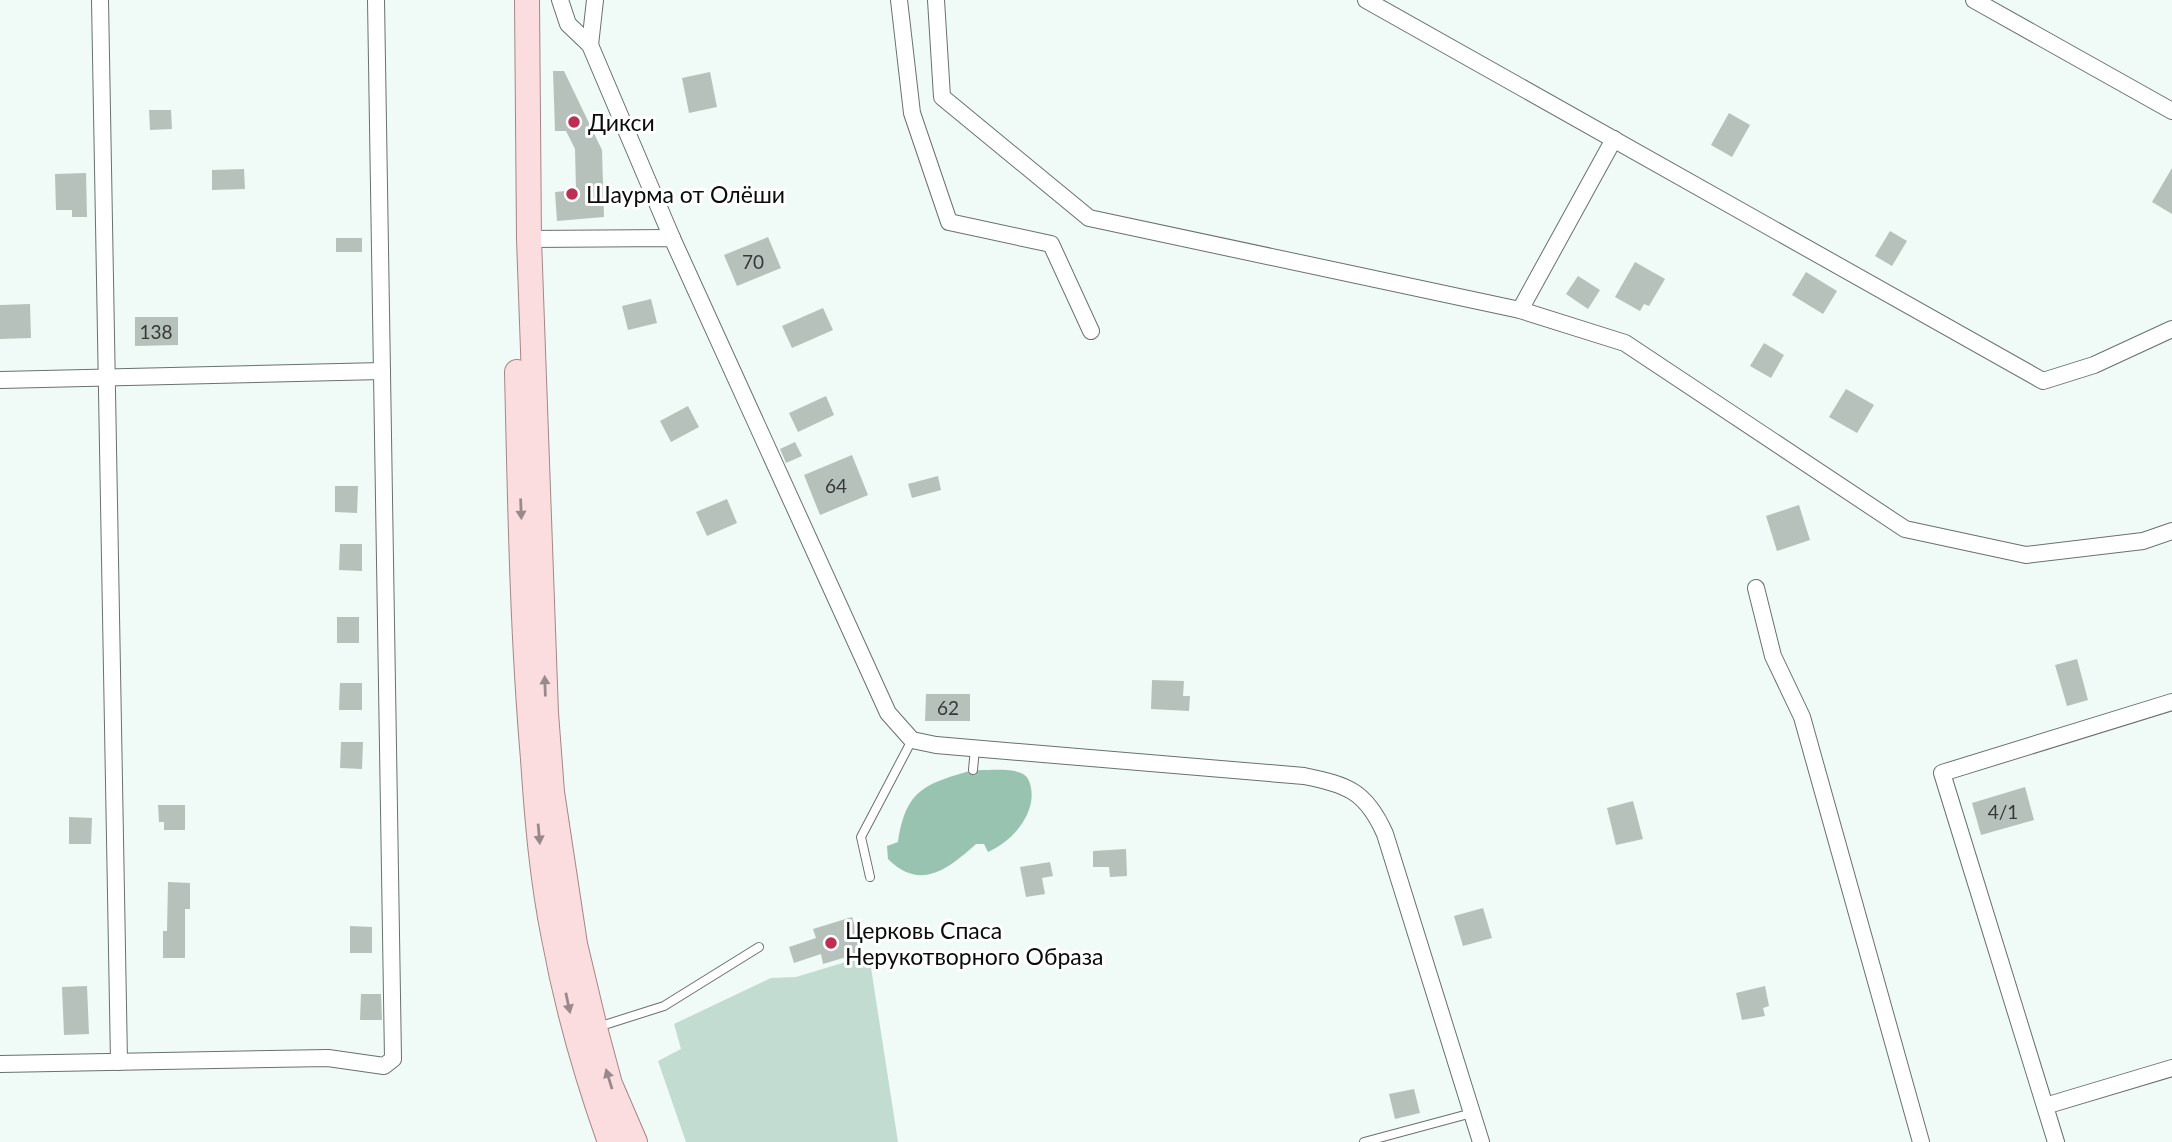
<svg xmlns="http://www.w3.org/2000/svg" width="2172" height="1142" font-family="Lato,sans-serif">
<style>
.green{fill:#c2dcd1}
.water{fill:#98c3b1}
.building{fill:#b7c1bc}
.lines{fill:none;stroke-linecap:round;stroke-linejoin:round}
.lane-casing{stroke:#69716d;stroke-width:10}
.street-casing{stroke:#69716d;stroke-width:18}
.primary-casing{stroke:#a58688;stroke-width:26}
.lane{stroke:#fff;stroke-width:8}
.street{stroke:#fff;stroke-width:16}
.primary{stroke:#fbdde0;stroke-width:24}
.oneway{fill:#9a898b}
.poi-dot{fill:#be2e53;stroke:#fff;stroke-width:2.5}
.labels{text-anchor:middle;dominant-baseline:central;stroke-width:6;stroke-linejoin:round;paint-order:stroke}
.number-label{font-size:19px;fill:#343937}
.poi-label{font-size:23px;fill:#090c0b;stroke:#fff;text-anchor:start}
</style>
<rect width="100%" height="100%" fill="#f0faf6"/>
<!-- green -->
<path class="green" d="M 869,955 L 898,1142 L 686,1142 L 658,1061 L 681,1049 L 674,1024 L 771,978 L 796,977 Z"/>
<!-- water -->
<path class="water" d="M 973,770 C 988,771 1010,767 1023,774 C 1028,777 1030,782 1031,788 C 1036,814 1012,842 988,852 L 984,844 L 976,844 C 949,868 921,892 888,859 L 887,846 L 898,842 C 906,789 925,784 973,770 Z"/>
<!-- building -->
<g class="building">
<path d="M 553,71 L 564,71 L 602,150 L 604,217 L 557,221 L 555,192 L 576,190 L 575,149 L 566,131 L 555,131 Z"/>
<path d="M 710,72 L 717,107 L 689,113 L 682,78 Z"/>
<path d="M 149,110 L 171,110 L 172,129 L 150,130 Z"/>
<path d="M 1729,113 L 1750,125 L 1732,157 L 1711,145 Z"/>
<path d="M 2172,168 L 2172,214 L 2152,202 Z"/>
<path d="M 244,169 L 245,189 L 212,190 L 212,170 Z"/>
<path d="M 86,173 L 87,217 L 72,217 L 72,210 L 56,210 L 55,174 Z"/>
<path d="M 1890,231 L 1907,241 L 1892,266 L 1875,256 Z"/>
<path d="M 768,237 L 781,268 L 737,286 L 724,255 Z"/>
<rect x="336" y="238" width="26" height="14"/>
<path d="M 1635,262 L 1665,279 L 1649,306 L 1644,304 L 1640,311 L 1615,297 Z"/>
<path d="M 1806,272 L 1837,291 L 1823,314 L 1792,295 Z"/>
<path d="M 1578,276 L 1600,290 L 1588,309 L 1566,294 Z"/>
<path d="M 651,299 L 657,323 L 628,330 L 622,306 Z"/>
<path d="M 30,304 L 31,338 L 0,339 L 0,305 Z"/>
<path d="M 823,308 L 833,330 L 792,348 L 782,326 Z"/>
<path d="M 135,317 L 178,317 L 178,345 L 135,346 Z"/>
<path d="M 1764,343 L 1784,355 L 1771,378 L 1750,366 Z"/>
<path d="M 1846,389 L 1874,405 L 1857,433 L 1829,417 Z"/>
<path d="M 826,396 L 834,415 L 798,432 L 789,413 Z"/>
<path d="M 688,406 L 699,427 L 671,442 L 660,421 Z"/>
<path d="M 795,442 L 802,456 L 786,463 L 780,449 Z"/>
<path d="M 852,455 L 868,495 L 820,515 L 804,475 Z"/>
<path d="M 938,476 L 941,490 L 912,498 L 908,484 Z"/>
<path d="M 335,486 L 358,486 L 357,513 L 335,512 Z"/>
<path d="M 727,499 L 737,523 L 707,536 L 696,512 Z"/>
<path d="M 1799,505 L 1810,540 L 1777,551 L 1766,516 Z"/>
<path d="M 340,544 L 362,544 L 362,571 L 339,570 Z"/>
<rect x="337" y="617" width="22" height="26"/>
<path d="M 2077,659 L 2088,700 L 2067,706 L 2055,665 Z"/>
<path d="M 1152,680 L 1184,681 L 1183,696 L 1190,696 L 1189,711 L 1151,709 Z"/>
<path d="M 340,683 L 362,683 L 362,710 L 339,710 Z"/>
<path d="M 926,694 L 970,694 L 970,721 L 925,721 Z"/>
<path d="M 341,742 L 363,742 L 362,769 L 340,768 Z"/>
<path d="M 2025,787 L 2034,820 L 1981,835 L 1972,803 Z"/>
<path d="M 1633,801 L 1643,839 L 1616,845 L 1607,808 Z"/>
<path d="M 158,805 L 185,805 L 185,830 L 164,830 L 164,822 L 159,822 Z"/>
<path d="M 69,817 L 92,818 L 91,844 L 69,844 Z"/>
<path d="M 1126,849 L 1127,876 L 1110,877 L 1109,867 L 1093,867 L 1093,851 Z"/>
<path d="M 1050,862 L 1053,876 L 1042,878 L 1045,894 L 1026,897 L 1020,867 Z"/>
<path d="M 168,882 L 190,883 L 190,909 L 185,909 L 185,958 L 163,958 L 163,931 L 167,931 Z"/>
<path d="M 1483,908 L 1492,938 L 1463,946 L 1454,916 Z"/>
<path d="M 852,917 L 863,952 L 823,964 L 821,954 L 794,963 L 789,947 L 816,938 L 813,929 Z"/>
<path d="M 350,926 L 372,927 L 372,953 L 350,953 Z"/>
<path d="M 87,986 L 89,1034 L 64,1035 L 62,987 Z"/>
<path d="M 1765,986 L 1769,1006 L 1763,1008 L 1765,1016 L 1742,1020 L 1736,993 Z"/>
<path d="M 361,994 L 381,994 L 382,1020 L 360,1020 Z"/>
<path d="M 1414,1089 L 1420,1113 L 1395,1119 L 1389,1094 Z"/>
</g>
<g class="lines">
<defs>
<g id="lane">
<path d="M 973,770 L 975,748"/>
<path d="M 870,877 L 861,837 L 912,740"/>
<path d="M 598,1027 L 664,1006 L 759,947"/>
<path d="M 1364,1142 L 1472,1113"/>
</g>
<g id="street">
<path d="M 100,0 L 119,1062"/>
<path d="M 560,0 L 568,24 L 590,45 L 672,238"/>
<path d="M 899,0 L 912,113 L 949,222 L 1051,244 L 1091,331"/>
<path d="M 936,0 L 942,97 L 1089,218 L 1520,310 L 1614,139"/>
<path d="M 1366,0 L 2043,381 L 2094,365 L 2172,329"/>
<path d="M 1974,0 L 2172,111"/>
<path d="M 590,45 L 595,0"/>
<path d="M 529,239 L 672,238 L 888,713 L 912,740 L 936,745 L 1304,776 C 1348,785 1366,791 1385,834 L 1481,1142"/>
<path d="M 1520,310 L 1625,343 L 1905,529 L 2026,555 L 2143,541 L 2172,531"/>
<path d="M 0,380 L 382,371"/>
<path d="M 1756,588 L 1773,656 L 1802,717 L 1921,1142"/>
<path d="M 0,1064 L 328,1058 L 384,1066 L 393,1059 L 376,0"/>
<path d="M 2045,1106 L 2172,1068"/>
<path d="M 2056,1142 L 1942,773 L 2172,702"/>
</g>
<g id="primary">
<path d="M 527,0 L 529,239 L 546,713 L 552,792 L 575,944 L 595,1028 L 610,1084 L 635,1142"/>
<path d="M 517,372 C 520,501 522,630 533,759 C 537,819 542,879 554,938 C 567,1008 586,1075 610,1142"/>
</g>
</defs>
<!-- lane casing -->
<use href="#lane" class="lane-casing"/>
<!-- street casing -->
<use href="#street" class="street-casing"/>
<!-- primary casing -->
<use href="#primary" class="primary-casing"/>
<!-- lane -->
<use href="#lane" class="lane"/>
<!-- street -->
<use href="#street" class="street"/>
<!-- primary -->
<use href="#primary" class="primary"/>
</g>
<!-- one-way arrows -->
<defs><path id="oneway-solid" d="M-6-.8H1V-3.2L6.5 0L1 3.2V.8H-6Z" transform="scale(1.75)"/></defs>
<g class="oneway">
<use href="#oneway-solid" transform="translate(521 509) rotate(88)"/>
<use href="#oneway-solid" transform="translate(545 686) rotate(-92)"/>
<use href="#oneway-solid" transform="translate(539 834) rotate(85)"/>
<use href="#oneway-solid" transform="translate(568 1003) rotate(78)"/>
<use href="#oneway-solid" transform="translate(609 1079) rotate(-107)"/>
</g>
<!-- markers -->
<g class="poi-dot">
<circle cx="574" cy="122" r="7"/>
<circle cx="572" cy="194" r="7"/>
<circle cx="831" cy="943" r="7"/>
</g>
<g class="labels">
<!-- number labels -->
<g class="number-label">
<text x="753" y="261">70</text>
<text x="156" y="331">138</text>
<text x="836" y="485">64</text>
<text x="948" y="707">62</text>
<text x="2003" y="811">4/1</text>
</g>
<!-- poi labels -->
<g class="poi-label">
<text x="588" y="122">Дикси</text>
<text x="586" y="194">Шаурма от Олёши</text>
<text x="845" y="930">Церковь Спаса<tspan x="845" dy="26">Нерукотворного Образа</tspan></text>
</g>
</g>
</svg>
